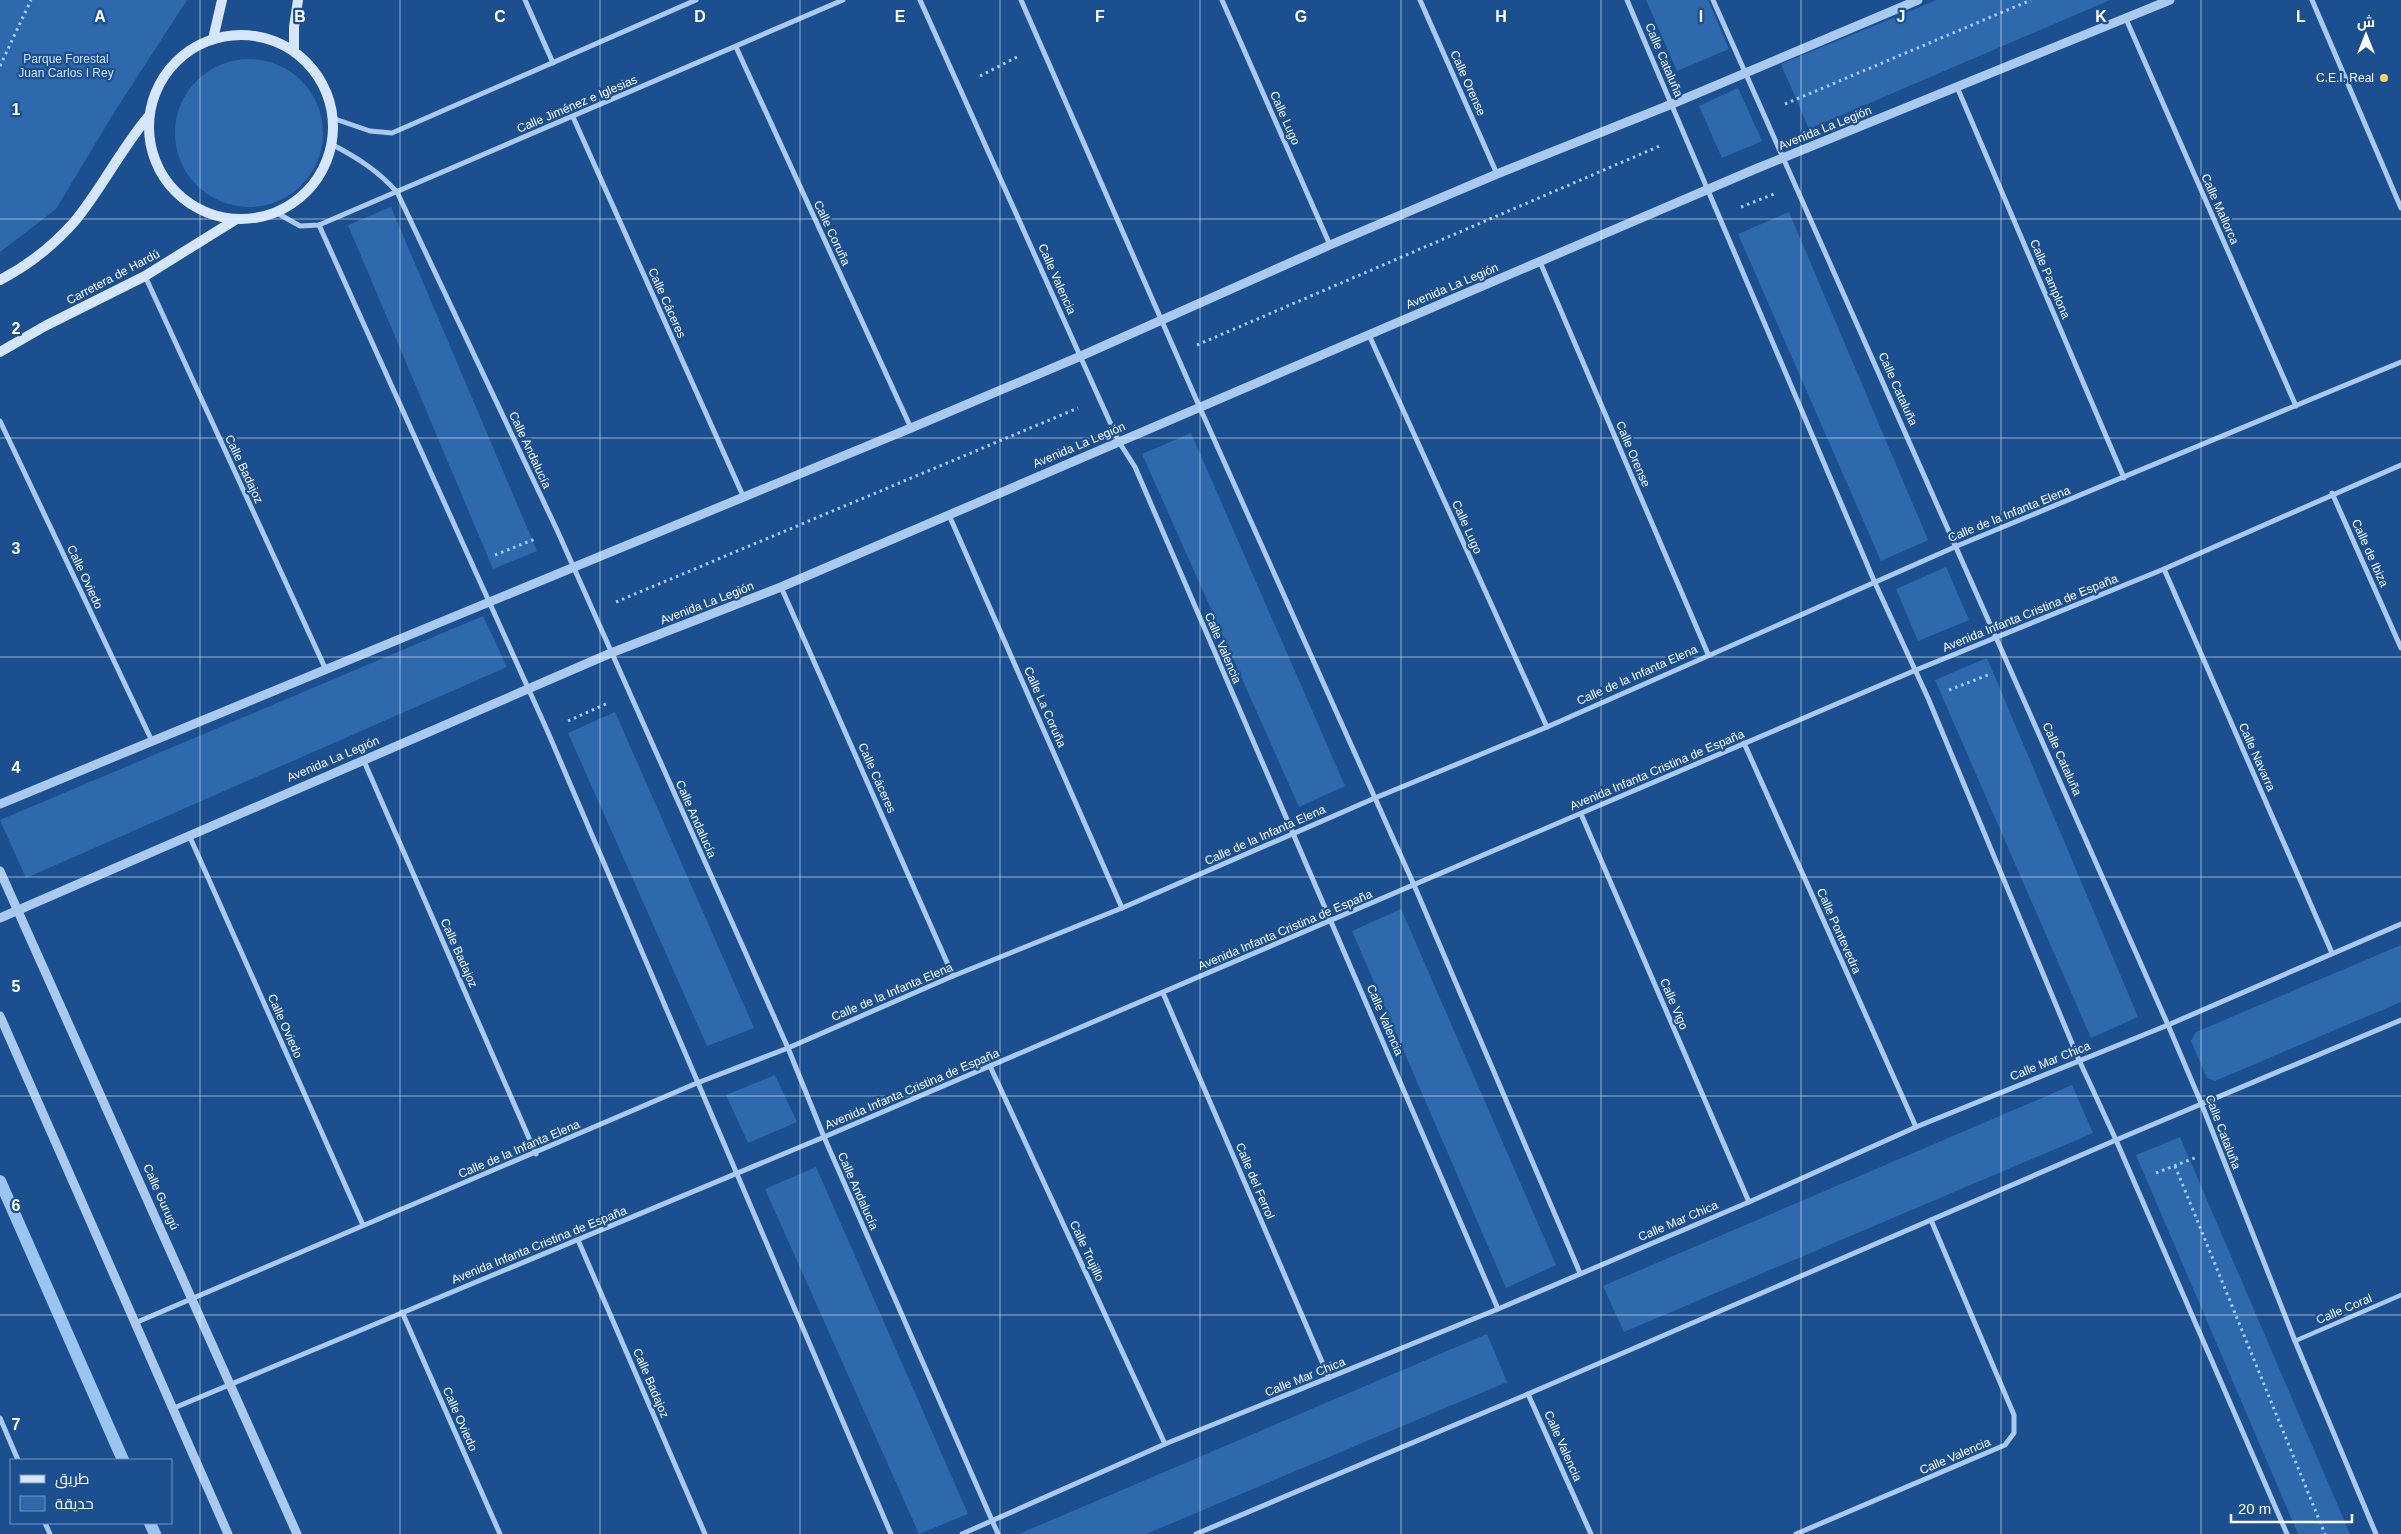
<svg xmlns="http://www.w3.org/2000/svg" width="2401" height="1534" font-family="Arial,Cairo,sans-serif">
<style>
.green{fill:#2e69ad}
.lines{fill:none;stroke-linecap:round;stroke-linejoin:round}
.stream{stroke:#9cc4f0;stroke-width:12}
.path{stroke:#a9c9ee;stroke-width:3;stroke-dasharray:2.5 4;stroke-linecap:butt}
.pedestrian{stroke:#a9c9ee;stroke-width:4.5}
.minor{stroke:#a9c9ee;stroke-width:5}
.tertiary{stroke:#a9c9ee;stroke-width:9}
.secondary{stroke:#d6e6fa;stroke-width:10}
.grid{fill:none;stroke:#fff;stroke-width:1;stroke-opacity:0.55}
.poi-dot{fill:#ffd166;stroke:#1b4f8f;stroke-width:2}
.labels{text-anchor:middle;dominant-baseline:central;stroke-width:4.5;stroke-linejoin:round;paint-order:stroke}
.park-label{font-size:12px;fill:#cfe3fa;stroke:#1b4f8f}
.street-label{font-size:12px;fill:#fff;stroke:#1b4f8f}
.poi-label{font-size:12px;fill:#fff;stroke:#1b4f8f;text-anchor:end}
.grid-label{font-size:16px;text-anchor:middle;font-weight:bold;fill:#fff;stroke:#1b4f8f;stroke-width:4.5;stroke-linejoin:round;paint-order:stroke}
</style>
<rect width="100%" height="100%" fill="#1b4f8f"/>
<!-- green -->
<g class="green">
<path d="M 0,0 L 187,0 L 115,111 L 56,209 L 0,252 Z"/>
<path d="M 1646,0 L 1708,0 L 1729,49 L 1677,71 Z"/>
<path d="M 1937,0 L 2110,0 L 1809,129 L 1781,64 Z"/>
<circle cx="249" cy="133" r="74"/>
<path d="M 1738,88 L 1762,141 L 1722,158 L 1699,106 Z"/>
<path d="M 391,207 L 537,551 L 493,569 L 348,225 Z"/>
<path d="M 1789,212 L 1928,540 L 1881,561 L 1738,234 Z"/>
<path d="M 1191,433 L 1345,786 L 1299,807 L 1142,454 Z"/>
<path d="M 1946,567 L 1969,620 L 1918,641 L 1896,589 Z"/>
<path d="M 483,616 L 507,667 L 26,878 L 0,820 Z"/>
<path d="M 1987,658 L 2138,1017 L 2091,1038 L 1935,680 Z"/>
<path d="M 615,712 L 754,1028 L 707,1046 L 568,733 Z"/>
<path d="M 1401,909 L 1556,1265 L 1506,1288 L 1352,931 Z"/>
<path d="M 2401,945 L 2401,1002 L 2215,1081 L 2207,1078 L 2191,1041 L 2196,1032 Z"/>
<path d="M 775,1075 L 797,1122 L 748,1143 L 726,1095 Z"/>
<path d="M 2072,1085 L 2093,1133 L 1624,1332 L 1603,1286 Z"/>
<path d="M 2180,1137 L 2350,1534 L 2298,1534 L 2136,1155 Z"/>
<path d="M 816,1167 L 968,1514 L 919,1534 L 765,1189 Z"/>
<path d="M 1487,1334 L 1507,1382 L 1146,1534 L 1019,1534 Z"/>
</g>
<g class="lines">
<!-- stream -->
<g class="stream">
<path d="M 0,1181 L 123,1460"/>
<path d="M 150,1523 L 155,1534"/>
</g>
<!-- path -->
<g class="path">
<path d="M 0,66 L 31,0"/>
<path d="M 980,76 L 1019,56"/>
<path d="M 1785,104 L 2031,0"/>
<path d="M 1741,207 L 1774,194"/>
<path d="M 1197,345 L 1662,145"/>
<path d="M 495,555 L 535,539"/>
<path d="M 616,602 L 1078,408"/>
<path d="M 1949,690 L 1988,675"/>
<path d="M 568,721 L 608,703"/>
<path d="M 2175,1166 L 2325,1534"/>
<path d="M 2156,1173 L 2197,1157"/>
</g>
<!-- pedestrian -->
<path class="pedestrian" d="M 2295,1341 L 2401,1295"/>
<!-- minor -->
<g class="minor">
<path d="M 525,0 L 553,63"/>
<path d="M 920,0 L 1099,398 L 1119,442 L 1135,467 L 1498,1309"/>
<path d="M 1021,0 L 1200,408 L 1414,885 L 1580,1273"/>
<path d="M 1222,0 L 1330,245"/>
<path d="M 1420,0 L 1497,174"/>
<path d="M 1627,0 L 1875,583 L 1928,698 L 2079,1060 L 2116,1140 L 2287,1534"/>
<path d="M 1713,0 L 2168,1025 L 2202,1105 L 2295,1341 L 2376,1534"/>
<path d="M 2312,0 L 2401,208"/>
<path d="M 2126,19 L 2296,406"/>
<path d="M 736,47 L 911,428"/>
<path d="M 1957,87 L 2124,478"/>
<path d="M 573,117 L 744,498"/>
<path d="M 335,119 L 370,131 L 392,133 L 696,0"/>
<path d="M 333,145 C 358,158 378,171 397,192 L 557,530 L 788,1048 L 824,1137 L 998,1534"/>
<path d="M 277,213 L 300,226 L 319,225 L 843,0"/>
<path d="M 319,225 L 547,730 L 891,1534"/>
<path d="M 1540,262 L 1708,654"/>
<path d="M 145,276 L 326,670"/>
<path d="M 1369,335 L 1547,727"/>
<path d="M 0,421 L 152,741"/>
<path d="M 2332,493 L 2401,648"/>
<path d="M 949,515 L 1122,908"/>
<path d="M 2164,569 L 2332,953"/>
<path d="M 781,587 L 953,976"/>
<path d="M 1744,743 L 1916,1127"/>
<path d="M 363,759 L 536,1154"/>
<path d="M 1581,814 L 1749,1202"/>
<path d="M 189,835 L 363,1225"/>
<path d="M 1163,993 L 1329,1378"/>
<path d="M 990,1066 L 1165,1444"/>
<path d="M 578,1240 L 705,1534"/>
<path d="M 402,1312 L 500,1534"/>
<path d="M 135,1323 L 697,1083 L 788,1048 L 953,976 L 1122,908 L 1375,798 L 1547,727 L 1957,546 L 2401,362"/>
<path d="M 1528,1394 L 1591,1534"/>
<path d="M 174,1408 L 824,1137 L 1916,670 L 2164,569 L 2401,465"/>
<path d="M 0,1418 L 18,1460"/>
<path d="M 45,1523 L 50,1534"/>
<path d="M 962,1534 L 1165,1444 L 1498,1309 L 1749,1202 L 1916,1127 L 2168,1025 L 2401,924"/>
<path d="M 1196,1534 L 1528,1394 L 2116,1140 L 2401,1020"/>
<path d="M 1796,1534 L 2005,1445 L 2014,1433 L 2014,1415 L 1931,1220"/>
</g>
<!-- tertiary -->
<g class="tertiary">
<path d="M 0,804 L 911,428 L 1081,356 L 1330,245 L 1497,174 L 1672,104 L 1918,0"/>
<path d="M 0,871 L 297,1534"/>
<path d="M 0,918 L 611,653 L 781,587 L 1753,170 L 2170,0"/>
<path d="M 0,1016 L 228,1534"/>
</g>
<!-- secondary -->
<g class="secondary">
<circle cx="241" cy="127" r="92"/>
<path d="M 213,39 L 222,0"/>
<path d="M 294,50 L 294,27 L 298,0"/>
<path d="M 0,280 C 29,265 53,246 75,221 C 102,188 121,149 148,117"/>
<path d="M 0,352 L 45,326 L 145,276 L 235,220"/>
</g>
</g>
<!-- grid -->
<path class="grid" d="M 200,0 L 200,1534M 400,0 L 400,1534M 600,0 L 600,1534M 800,0 L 800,1534M 1000,0 L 1000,1534M 1200,0 L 1200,1534M 1401,0 L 1401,1534M 1601,0 L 1601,1534M 1801,0 L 1801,1534M 2001,0 L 2001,1534M 2201,0 L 2201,1534M 0,219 L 2401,219M 0,438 L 2401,438M 0,657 L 2401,657M 0,877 L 2401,877M 0,1096 L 2401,1096M 0,1315 L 2401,1315"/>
<!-- markers -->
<circle class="poi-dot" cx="2384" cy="78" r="5"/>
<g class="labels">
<!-- park labels -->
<g class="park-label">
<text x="66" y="59">Parque Forestal<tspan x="66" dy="14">Juan Carlos I Rey</tspan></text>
</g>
<!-- street labels -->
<g class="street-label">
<text transform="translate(1664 60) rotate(67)">Calle Cataluña</text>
<text transform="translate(1468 83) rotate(66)">Calle Orense</text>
<text transform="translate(577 104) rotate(-23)">Calle Jiménez e Iglesias</text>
<text transform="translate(1285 118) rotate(66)">Calle Lugo</text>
<text transform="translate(1825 128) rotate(-22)">Avenida La Legión</text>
<text transform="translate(2220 209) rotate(66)">Calle Mallorca</text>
<text transform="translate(832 233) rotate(65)">Calle Coruña</text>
<text transform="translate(113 277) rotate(-28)">Carretera de Hardú</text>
<text transform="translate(1057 279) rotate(66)">Calle Valencia</text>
<text transform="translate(2050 279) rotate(67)">Calle Pamplona</text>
<text transform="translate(1452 286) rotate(-23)">Avenida La Legión</text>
<text transform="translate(667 303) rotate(66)">Calle Cáceres</text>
<text transform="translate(1898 389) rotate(66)">Calle Cataluña</text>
<text transform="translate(1079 445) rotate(-23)">Avenida La Legión</text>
<text transform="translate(530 450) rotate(65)">Calle Andalucía</text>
<text transform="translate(1633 454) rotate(67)">Calle Orense</text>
<text transform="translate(244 469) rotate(65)">Calle Badajoz</text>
<text transform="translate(2009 514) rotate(-22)">Calle de la Infanta Elena</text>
<text transform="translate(1467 527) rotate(66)">Calle Lugo</text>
<text transform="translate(2370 553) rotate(66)">Calle de Ibiza</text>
<text transform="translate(85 577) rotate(65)">Calle Oviedo</text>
<text transform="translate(707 603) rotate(-21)">Avenida La Legión</text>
<text transform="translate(2030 613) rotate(-22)">Avenida Infanta Cristina de España</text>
<text transform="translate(1223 648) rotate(67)">Calle Valencia</text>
<text transform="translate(1637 675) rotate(-24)">Calle de la Infanta Elena</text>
<text transform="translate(1045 707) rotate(66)">Calle La Coruña</text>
<text transform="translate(2257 757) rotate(66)">Calle Navarra</text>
<text transform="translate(333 759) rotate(-23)">Avenida La Legión</text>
<text transform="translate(2062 759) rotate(66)">Calle Cataluña</text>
<text transform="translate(1657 770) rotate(-23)">Avenida Infanta Cristina de España</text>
<text transform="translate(877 778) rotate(66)">Calle Cáceres</text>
<text transform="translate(696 819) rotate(66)">Calle Andalucía</text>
<text transform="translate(1265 835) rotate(-24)">Calle de la Infanta Elena</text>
<text transform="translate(1285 930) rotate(-23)">Avenida Infanta Cristina de España</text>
<text transform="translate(1839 931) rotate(66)">Calle Pontevedra</text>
<text transform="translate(459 953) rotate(66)">Calle Badajoz</text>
<text transform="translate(892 992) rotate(-23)">Calle de la Infanta Elena</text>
<text transform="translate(1674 1004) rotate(67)">Calle Vigo</text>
<text transform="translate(1385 1020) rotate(67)">Calle Valencia</text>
<text transform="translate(285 1026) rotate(66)">Calle Oviedo</text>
<text transform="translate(2050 1061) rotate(-22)">Calle Mar Chica</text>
<text transform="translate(912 1089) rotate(-23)">Avenida Infanta Cristina de España</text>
<text transform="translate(2223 1132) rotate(69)">Calle Cataluña</text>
<text transform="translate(519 1149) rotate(-23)">Calle de la Infanta Elena</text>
<text transform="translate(1255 1181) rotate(67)">Calle del Ferrol</text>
<text transform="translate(858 1191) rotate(66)">Calle Andalucía</text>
<text transform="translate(161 1197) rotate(66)">Calle Gurugú</text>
<text transform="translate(1678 1221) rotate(-23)">Calle Mar Chica</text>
<text transform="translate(539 1245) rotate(-22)">Avenida Infanta Cristina de España</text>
<text transform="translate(1087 1251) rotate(65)">Calle Trujillo</text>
<text transform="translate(2344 1309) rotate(-23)">Calle Coral</text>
<text transform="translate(1305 1377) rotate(-22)">Calle Mar Chica</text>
<text transform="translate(651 1383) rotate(67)">Calle Badajoz</text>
<text transform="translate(460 1419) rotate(66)">Calle Oviedo</text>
<text transform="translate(1563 1446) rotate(66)">Calle Valencia</text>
<text transform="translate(1955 1456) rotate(-23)">Calle Valencia</text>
</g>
<!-- poi labels -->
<g class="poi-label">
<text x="2374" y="78">C.E.I. Real</text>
</g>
</g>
<g class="grid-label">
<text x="100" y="22">A</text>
<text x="300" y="22">B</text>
<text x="500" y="22">C</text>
<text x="700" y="22">D</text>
<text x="900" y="22">E</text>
<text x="1100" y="22">F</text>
<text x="1301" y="22">G</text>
<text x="1501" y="22">H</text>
<text x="1701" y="22">I</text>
<text x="1901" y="22">J</text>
<text x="2101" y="22">K</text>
<text x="2301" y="22">L</text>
<text x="16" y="115">1</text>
<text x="16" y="334">2</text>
<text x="16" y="554">3</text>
<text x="16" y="773">4</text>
<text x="16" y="992">5</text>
<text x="16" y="1211">6</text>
<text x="16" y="1430">7</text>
</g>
<!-- legend -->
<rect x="10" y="1459" width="162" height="65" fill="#1b4f8f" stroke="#7695bc"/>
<rect x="20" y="1475" width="25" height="8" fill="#d6e6fa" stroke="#7695bc"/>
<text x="55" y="1484" font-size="15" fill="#ffffff">طريق</text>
<rect x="20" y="1496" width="25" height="15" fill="#2e69ad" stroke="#7695bc"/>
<text x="55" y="1509" font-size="15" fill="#ffffff">حديقة</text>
<!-- north arrow -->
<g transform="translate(2366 35)" stroke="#1b4f8f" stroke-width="4" paint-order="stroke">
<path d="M0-4L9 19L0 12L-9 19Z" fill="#ffffff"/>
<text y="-8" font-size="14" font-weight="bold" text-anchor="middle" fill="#ffffff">ش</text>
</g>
<!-- scale -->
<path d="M2231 1514v8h121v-8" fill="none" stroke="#ffffff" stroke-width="2.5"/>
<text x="2238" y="1514" font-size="15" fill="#ffffff" stroke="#1b4f8f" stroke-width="4" paint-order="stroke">20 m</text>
</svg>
